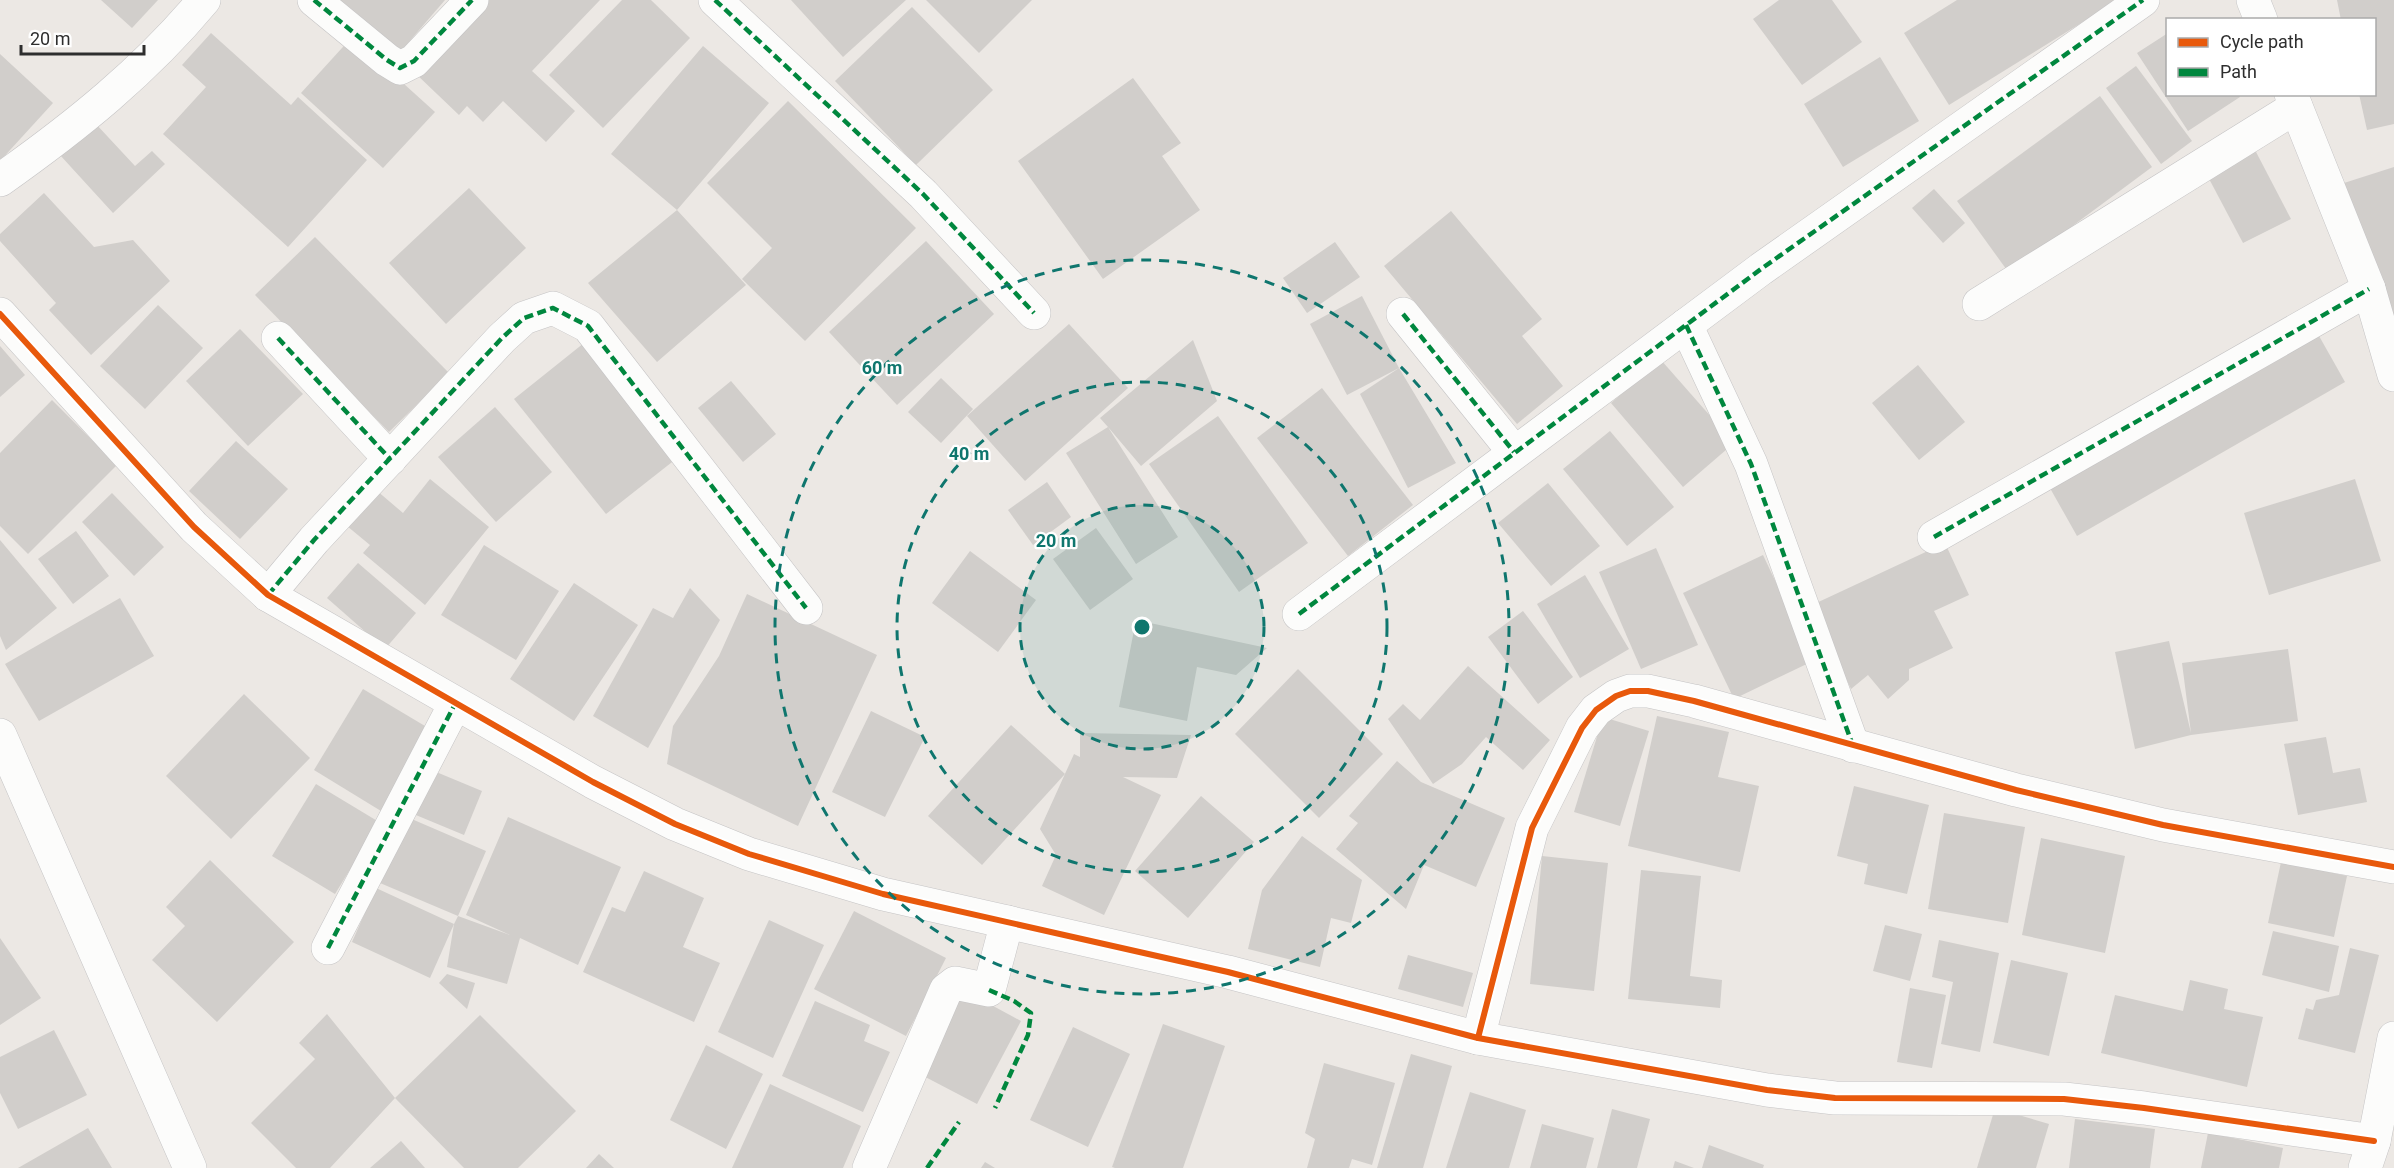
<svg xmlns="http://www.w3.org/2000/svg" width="2394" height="1168" font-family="Roboto,sans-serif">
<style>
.building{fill:#d1cecb}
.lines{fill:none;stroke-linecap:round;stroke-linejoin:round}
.minor-casing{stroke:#c5c4c5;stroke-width:34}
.secondary-casing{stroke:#c5c4c5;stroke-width:34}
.minor{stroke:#fcfcfb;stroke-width:33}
.secondary{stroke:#fcfcfb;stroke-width:33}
.quiet{stroke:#00873e;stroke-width:4.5;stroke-dasharray:9 4.5;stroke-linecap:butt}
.cycleway-casing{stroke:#fff;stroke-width:10}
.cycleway{stroke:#e8590c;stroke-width:6}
.ring{fill:none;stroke:#0f766e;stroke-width:3;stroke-dasharray:10 8}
.centre{fill:#0f766e;stroke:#fff;stroke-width:3}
.ring-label{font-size:18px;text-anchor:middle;font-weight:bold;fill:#0f766e;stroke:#fff;stroke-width:4.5;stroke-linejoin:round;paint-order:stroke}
</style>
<rect width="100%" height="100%" fill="#ece8e4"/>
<!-- building -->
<g class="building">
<path d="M 101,0 L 158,0 L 132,28 Z"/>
<path d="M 327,0 L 445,0 L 395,58 Z"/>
<path d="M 484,0 L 600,0 L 532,71 L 575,111 L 546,142 L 503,101 L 483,122 L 467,106 L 459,115 L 415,73 Z"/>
<path d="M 622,0 L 651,0 L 690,38 L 603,128 L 549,75 Z"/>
<path d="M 791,0 L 906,0 L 843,57 Z"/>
<path d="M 926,0 L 1032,0 L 979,53 Z"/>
<path d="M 1779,0 L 1832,0 L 1862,42 L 1802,85 L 1753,19 Z"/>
<path d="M 1957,0 L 2118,0 L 1949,105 L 1904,33 Z"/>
<path d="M 2337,0 L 2394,0 L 2394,124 L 2367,130 L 2359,94 L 2374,94 L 2374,20 L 2341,20 Z"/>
<path d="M 912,7 L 993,90 L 916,165 L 835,81 Z"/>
<path d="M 211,33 L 291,105 L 298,97 L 367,160 L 288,247 L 163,134 L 206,87 L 182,65 Z"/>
<path d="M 2168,33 L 2168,94 L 2239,94 L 2240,97 L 2188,131 L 2137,53 Z"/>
<path d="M 352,37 L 435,112 L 383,168 L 301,93 Z"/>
<path d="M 703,46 L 769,103 L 677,210 L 746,285 L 657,362 L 588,283 L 677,210 L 611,154 Z"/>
<path d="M 0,54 L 53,103 L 0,161 Z"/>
<path d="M 1880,57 L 1919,121 L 1843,167 L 1804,104 Z"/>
<path d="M 2136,66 L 2192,141 L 2161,164 L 2106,88 Z"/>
<path d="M 1133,78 L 1181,143 L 1162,156 L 1200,210 L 1103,279 L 1018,161 Z"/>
<path d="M 2100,96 L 2152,167 L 2009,273 L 1957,201 Z"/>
<path d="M 788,101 L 916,228 L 805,341 L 742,279 L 772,248 L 707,183 Z"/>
<path d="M 95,123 L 135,166 L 152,151 L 165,164 L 113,213 L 60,155 Z"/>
<path d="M 2255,150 L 2291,219 L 2243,243 L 2207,175 Z"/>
<path d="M 2394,167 L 2394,336 L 2344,183 Z"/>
<path d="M 469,188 L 526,248 L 446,324 L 389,263 Z"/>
<path d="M 1934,189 L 1965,223 L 1943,243 L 1912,208 Z"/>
<path d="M 44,193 L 94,247 L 133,240 L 170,281 L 91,355 L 49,310 L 56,303 L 0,241 L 0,234 Z"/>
<path d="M 1451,211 L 1542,319 L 1522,336 L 1563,386 L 1517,424 L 1384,266 Z"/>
<path d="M 315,237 L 449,373 L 389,432 L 255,295 Z"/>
<path d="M 926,241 L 994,314 L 897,405 L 829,332 Z"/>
<path d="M 1335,242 L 1360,277 L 1307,313 L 1283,278 Z"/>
<path d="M 1362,296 L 1399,368 L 1347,395 L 1310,324 Z"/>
<path d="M 158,305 L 203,348 L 145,409 L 100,366 Z"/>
<path d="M 1069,324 L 1128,388 L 1025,481 L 967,416 Z"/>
<path d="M 2314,327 L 2345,382 L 2077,536 L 2046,481 Z"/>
<path d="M 240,329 L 303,394 L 248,446 L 186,381 Z"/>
<path d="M 589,339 L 681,455 L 606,514 L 514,399 Z"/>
<path d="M 1193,340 L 1217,401 L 1141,466 L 1108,427 L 1178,537 L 1136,564 L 1066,453 L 1108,427 L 1100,418 Z"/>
<path d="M 0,346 L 25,375 L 0,397 Z"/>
<path d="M 1661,360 L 1734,443 L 1683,487 L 1611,403 Z"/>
<path d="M 1918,365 L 1965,422 L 1919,460 L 1872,403 Z"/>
<path d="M 1399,368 L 1456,463 L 1408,488 L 1360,394 Z"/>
<path d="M 941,378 L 973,409 L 941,443 L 908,412 Z"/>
<path d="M 731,381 L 776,434 L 743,462 L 698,408 Z"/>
<path d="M 1322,388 L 1413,505 L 1348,556 L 1257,438 Z"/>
<path d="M 52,400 L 117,465 L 28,554 L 0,526 L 0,453 Z"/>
<path d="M 495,407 L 552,472 L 496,522 L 438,457 Z"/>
<path d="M 1218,416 L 1308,543 L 1239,592 L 1149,464 Z"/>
<path d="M 1610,431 L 1674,507 L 1627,546 L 1563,469 Z"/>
<path d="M 236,441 L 288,489 L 240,539 L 189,491 Z"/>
<path d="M 430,479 L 489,527 L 425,605 L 363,553 L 370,545 L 347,526 L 376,490 L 403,513 Z"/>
<path d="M 2355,479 L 2381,561 L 2269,595 L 2244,513 Z"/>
<path d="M 1047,482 L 1071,517 L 1033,545 L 1008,510 Z"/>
<path d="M 1548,483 L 1600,546 L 1551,586 L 1498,523 Z"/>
<path d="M 112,493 L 164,547 L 134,576 L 82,522 Z"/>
<path d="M 1096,528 L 1133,579 L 1090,610 L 1053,559 Z"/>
<path d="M 76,531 L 109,576 L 73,604 L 38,559 Z"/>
<path d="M 0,540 L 57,608 L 6,650 L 0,636 Z"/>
<path d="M 1945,543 L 1969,595 L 1934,611 L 1953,648 L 1909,669 L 1909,680 L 1888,699 L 1868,675 L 1851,689 L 1812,605 Z"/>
<path d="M 484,545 L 559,591 L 516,660 L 441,615 Z"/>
<path d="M 1656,548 L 1698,645 L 1641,669 L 1599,572 Z"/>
<path d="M 970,551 L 1036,600 L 998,652 L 932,603 Z"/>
<path d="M 1763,555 L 1813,661 L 1734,699 L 1683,593 Z"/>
<path d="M 358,563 L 416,613 L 385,649 L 327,598 Z"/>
<path d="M 1585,575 L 1629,649 L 1580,678 L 1537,604 Z"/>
<path d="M 574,583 L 638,625 L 574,721 L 510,679 Z"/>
<path d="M 690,588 L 720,620 L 648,748 L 593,716 L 653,608 L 673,618 Z"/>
<path d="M 747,594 L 877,655 L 798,826 L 667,764 L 673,726 L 719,656 Z"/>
<path d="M 120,598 L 154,656 L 39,721 L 5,664 Z"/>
<path d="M 1523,611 L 1573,677 L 1538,704 L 1488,637 Z"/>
<path d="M 1136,620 L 1267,648 L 1236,675 L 1197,667 L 1187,721 L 1119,707 Z"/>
<path d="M 2169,641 L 2191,733 L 2182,663 L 2288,649 L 2298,721 L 2191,735 L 2135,749 L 2115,652 Z"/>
<path d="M 1468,666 L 1550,740 L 1523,770 L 1486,737 L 1462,764 L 1433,784 L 1388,719 L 1403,704 L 1420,720 Z"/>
<path d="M 1298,669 L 1383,754 L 1319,818 L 1235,734 Z"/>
<path d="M 363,689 L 430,729 L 381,811 L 314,770 Z"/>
<path d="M 244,694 L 310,758 L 231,839 L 166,776 Z"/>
<path d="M 871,711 L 925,737 L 885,817 L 832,792 Z"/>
<path d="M 1657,716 L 1729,732 L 1718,777 L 1759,786 L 1740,872 L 1628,846 Z"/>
<path d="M 1603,717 L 1649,731 L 1620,826 L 1574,812 Z"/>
<path d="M 1011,725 L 1065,774 L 982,865 L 928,816 Z"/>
<path d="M 1080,733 L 1191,735 L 1177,778 L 1123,777 L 1161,795 L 1104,915 L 1042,886 L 1056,855 L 1040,829 L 1074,754 L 1080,757 Z"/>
<path d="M 2326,737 L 2333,773 L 2360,768 L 2367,802 L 2298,815 L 2284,744 Z"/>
<path d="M 1397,761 L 1421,782 L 1505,818 L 1476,887 L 1424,865 L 1406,909 L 1336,849 L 1358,823 L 1349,816 Z"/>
<path d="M 429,769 L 482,791 L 464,835 L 411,813 Z"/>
<path d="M 316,784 L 379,822 L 335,894 L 272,856 Z"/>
<path d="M 1854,786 L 1929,805 L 1907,894 L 1864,884 L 1868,864 L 1837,856 Z"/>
<path d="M 1201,796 L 1254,842 L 1188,918 L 1135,871 Z"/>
<path d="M 1944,813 L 2025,827 L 2008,923 L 1928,909 Z"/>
<path d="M 407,817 L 486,851 L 458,916 L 380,883 Z"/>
<path d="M 508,817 L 621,867 L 578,965 L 520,938 L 507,984 L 447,967 L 454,924 L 458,916 L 510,935 L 466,915 Z"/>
<path d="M 1302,836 L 1362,880 L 1351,923 L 1331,918 L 1320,967 L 1248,949 L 1262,890 Z"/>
<path d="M 2041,838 L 2125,856 L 2105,953 L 2022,935 Z"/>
<path d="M 1542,856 L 1608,863 L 1594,991 L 1530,984 Z"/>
<path d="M 210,860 L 294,942 L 217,1022 L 152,960 L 185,926 L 166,907 Z"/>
<path d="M 2281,862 L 2347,876 L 2334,937 L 2268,923 Z"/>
<path d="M 1641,870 L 1701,876 L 1690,976 L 1722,980 L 1720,1008 L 1628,999 Z"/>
<path d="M 644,871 L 704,898 L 683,947 L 720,963 L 694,1022 L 583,972 L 612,907 L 625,912 Z"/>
<path d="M 376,888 L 454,924 L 430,978 L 352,942 Z"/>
<path d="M 854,911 L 946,958 L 906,1036 L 814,989 Z"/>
<path d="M 769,920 L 824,945 L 773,1058 L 718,1032 Z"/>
<path d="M 1885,925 L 1922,934 L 1910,981 L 1873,971 Z"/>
<path d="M 2273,931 L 2339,946 L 2329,992 L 2262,975 Z"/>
<path d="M 0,938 L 41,998 L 0,1025 Z"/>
<path d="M 1939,940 L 1999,953 L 1980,1052 L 1941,1044 L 1953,982 L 1932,977 Z"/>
<path d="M 2350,948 L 2379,955 L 2355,1053 L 2298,1039 L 2306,1008 L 2313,1010 L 2316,1000 L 2339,995 Z"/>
<path d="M 1408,955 L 1473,973 L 1463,1007 L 1398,989 Z"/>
<path d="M 2011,960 L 2068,973 L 2049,1056 L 1993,1043 Z"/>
<path d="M 447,974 L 475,983 L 467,1009 L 439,983 Z"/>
<path d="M 2190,980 L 2228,989 L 2224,1009 L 2263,1017 L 2247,1087 L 2101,1053 L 2115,995 L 2183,1011 Z"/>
<path d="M 956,986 L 1021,1021 L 977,1104 L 912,1070 Z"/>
<path d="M 1910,988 L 1946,995 L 1932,1068 L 1897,1062 Z"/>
<path d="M 815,1001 L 870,1025 L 864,1041 L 890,1052 L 863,1112 L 782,1076 Z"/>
<path d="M 327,1014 L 395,1098 L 330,1168 L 296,1168 L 251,1123 L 315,1059 L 299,1043 Z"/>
<path d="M 480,1015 L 576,1111 L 518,1168 L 464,1168 L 395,1098 Z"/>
<path d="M 1163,1024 L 1225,1046 L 1183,1168 L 1115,1168 L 1112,1167 Z"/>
<path d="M 1073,1027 L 1130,1054 L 1088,1147 L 1030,1120 Z"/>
<path d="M 54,1030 L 87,1095 L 18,1129 L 0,1093 L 0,1057 Z"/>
<path d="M 706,1045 L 763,1074 L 726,1149 L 670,1120 Z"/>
<path d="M 1411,1054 L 1452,1066 L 1423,1168 L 1377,1168 Z"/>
<path d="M 1324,1063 L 1395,1083 L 1372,1165 L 1352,1159 L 1349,1168 L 1307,1168 L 1315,1139 L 1305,1133 Z"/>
<path d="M 770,1084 L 861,1126 L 843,1168 L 732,1168 Z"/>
<path d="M 1470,1092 L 1526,1110 L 1509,1168 L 1446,1168 Z"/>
<path d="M 1995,1108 L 2049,1124 L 2036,1168 L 1977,1168 Z"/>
<path d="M 1612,1109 L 1650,1119 L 1637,1168 L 1597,1168 Z"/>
<path d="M 2075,1119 L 2155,1129 L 2150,1168 L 2069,1168 Z"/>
<path d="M 1542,1124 L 1594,1138 L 1586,1168 L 1530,1168 Z"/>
<path d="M 88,1128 L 112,1168 L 18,1168 Z"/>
<path d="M 2208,1133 L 2283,1148 L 2279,1168 L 2201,1168 Z"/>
<path d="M 401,1141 L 425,1168 L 370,1168 Z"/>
<path d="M 1709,1145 L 1764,1165 L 1763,1168 L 1702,1168 Z"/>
<path d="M 599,1154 L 614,1168 L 586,1168 Z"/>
<path d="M 1675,1161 L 1694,1168 L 1673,1168 Z"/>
<path d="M 985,1162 L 995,1168 L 981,1168 Z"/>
</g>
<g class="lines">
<defs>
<g id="minor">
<path d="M 314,0 L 387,60 L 400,68 L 414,61 L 472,0"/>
<path d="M 715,0 L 923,194 L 1034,313"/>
<path d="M 0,180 C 75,127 145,71 204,0"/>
<path d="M 1979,304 L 2296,107"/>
<path d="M 0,314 L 194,527 L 268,595 L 593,782 L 675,824 L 749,854 L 883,894 L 1228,972 L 1478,1038 L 1767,1090 L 1835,1098 L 2064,1099 L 2144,1108 L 2374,1141"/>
<path d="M 1403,314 L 1514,452"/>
<path d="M 1686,325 L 1751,464 L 1853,746"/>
<path d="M 278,338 L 390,459"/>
<path d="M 1934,537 L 2369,289"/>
<path d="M 268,595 L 314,540 L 502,338 L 524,318 L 553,308 L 588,326 L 806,608"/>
<path d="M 1299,614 L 1761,269 L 2143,0"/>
<path d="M 0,735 L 190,1168"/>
<path d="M 328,948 L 455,704"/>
<path d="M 1478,1038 L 1532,828 L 1582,728 L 1596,710 L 1616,696 L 1630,691 L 1648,691 L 1694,701 L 2016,790 L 2163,825 L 2394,867"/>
<path d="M 869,1168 L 946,990 L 955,983 L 989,990 L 1007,922"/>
</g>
<g id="secondary">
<path d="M 2253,0 L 2261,20"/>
<path d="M 2291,94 L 2369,289 L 2394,375"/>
<path d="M 2365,1168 L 2374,1141 L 2394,1038"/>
</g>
</defs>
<!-- minor casing -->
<use href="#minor" class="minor-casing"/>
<!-- secondary casing -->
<use href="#secondary" class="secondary-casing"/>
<!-- minor -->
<use href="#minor" class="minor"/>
<!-- secondary -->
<use href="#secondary" class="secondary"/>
<!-- quiet -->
<g class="quiet">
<path d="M 314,0 L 387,60 L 400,68 L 414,61 L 472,0"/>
<path d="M 715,0 L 923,194 L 1034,313"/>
<path d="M 1403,314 L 1514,452"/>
<path d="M 1686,325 L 1751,464 L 1853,746"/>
<path d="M 278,338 L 390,459"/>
<path d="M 1934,537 L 2369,289"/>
<path d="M 268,595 L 314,540 L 502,338 L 524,318 L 553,308 L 588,326 L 806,608"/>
<path d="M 1299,614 L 1761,269 L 2143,0"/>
<path d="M 328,948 L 455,704"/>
<path d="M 989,990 L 1014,1001 L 1031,1013 L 1028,1035 L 995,1108"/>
<path d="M 927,1168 L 959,1122"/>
</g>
<defs>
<g id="cycleway">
<path d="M 0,314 L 194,527 L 268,595 L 593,782 L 675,824 L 749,854 L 883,894 L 1228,972 L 1478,1038 L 1767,1090 L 1835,1098 L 2064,1099 L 2144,1108 L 2374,1141"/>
<path d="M 1478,1038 L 1532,828 L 1582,728 L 1596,710 L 1616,696 L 1630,691 L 1648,691 L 1694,701 L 2016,790 L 2163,825 L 2394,867"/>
</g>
</defs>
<!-- cycleway casing -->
<use href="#cycleway" class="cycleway-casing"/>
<!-- cycleway -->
<use href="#cycleway" class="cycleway"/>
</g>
<!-- distance rings -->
<circle cx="1142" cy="627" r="122" fill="#0f766e" fill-opacity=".12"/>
<g class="ring">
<circle cx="1142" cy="627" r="122"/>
<circle cx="1142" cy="627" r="245"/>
<circle cx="1142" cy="627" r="367"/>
</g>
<circle cx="1142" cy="627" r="9" class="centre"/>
<g class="ring-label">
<text x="882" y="374">60 m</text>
<text x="969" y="460">40 m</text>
<text x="1056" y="547">20 m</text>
</g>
<!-- legend -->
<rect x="2166" y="18" width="210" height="78" fill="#ffffff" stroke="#ababab" stroke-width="1.5"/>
<rect x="2178" y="38" width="30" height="9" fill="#e8590c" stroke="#ababab" stroke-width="1.5"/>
<text x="2220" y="48" font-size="18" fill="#2e2e2e">Cycle path</text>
<rect x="2178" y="68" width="30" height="9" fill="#00873e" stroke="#ababab" stroke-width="1.5"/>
<text x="2220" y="78" font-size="18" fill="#2e2e2e">Path</text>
<!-- scale -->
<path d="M21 45v9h123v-9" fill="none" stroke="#2e2e2e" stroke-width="3"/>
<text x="30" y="45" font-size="18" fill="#2e2e2e" stroke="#ffffff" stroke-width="4.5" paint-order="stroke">20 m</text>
</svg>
